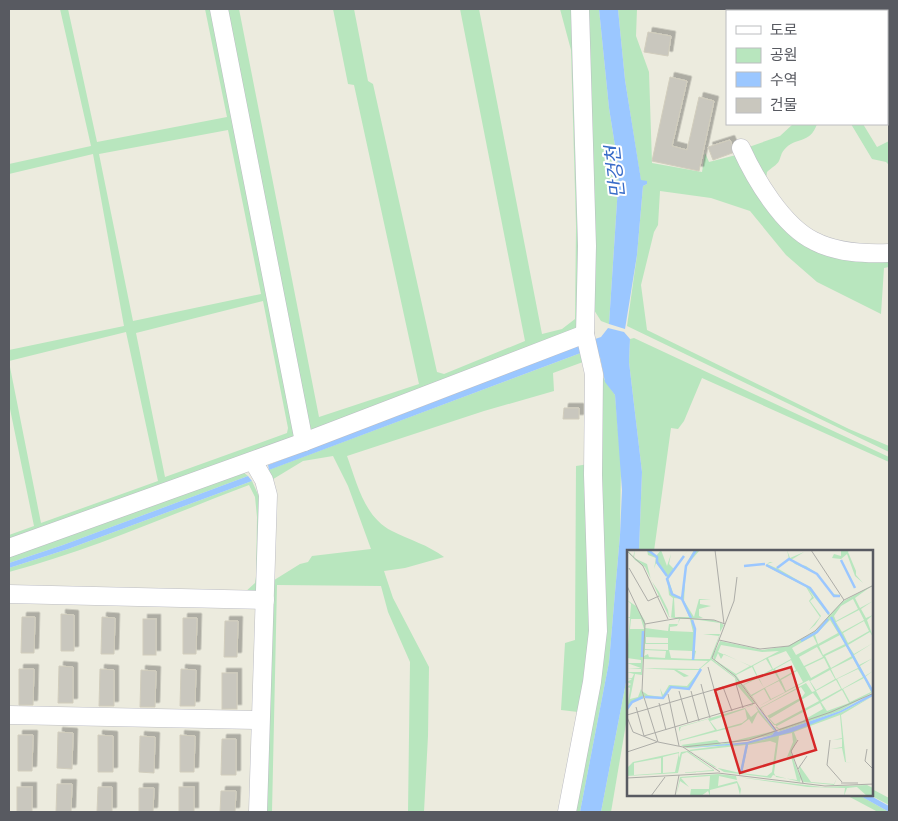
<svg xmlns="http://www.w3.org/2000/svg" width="898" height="821" font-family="Helvetica,'Noto Sans KR',sans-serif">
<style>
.green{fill:#b8e6be;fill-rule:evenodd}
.water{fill:#9bc7ff}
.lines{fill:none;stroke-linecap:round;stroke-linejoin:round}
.stream{stroke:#9bc7ff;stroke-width:5}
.building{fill:#c9c7be;stroke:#d1cdbd;filter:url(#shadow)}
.minor-casing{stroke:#bcbdc4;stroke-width:19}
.minor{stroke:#fff;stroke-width:18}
.labels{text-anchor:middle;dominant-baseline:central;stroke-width:4;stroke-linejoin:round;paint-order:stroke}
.water-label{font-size:19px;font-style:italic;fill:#386cc8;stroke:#fff}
.inset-river{fill:none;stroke:#9bc7ff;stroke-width:2.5}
.inset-road{fill:none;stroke:#adada8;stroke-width:1}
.view{fill:#d62828;fill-opacity:0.15;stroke:#d62828;stroke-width:2.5}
.inset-edge{fill:none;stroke:#585a61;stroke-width:2.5}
</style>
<defs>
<filter id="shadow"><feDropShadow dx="4.5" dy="-4.5" stdDeviation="0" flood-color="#0004"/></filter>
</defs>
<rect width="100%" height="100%" fill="#ecebde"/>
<!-- green -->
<g class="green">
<path d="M 60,9 L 68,9 L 97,142 L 227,117 L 205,9 L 214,9 L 295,430 L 293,437 L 9,544 L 9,535 L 34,526 L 9,404 L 9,362 L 41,523 L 158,481 L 126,332 L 9,361 L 9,350 L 124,326 L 93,154 L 9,174 L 9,164 L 91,146 ZM 228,130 L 261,294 L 133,321 L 99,154 ZM 263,301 L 288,428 L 287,433 L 165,477 L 136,333 Z"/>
<path d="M 225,9 L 239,9 L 319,417 L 419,384 L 354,85 L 348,84 L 333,9 L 354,9 L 368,81 L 373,84 L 437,372 L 444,374 L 525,341 L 460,9 L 479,9 L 542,334 L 562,329 L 575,319 L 576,226 L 571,50 L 560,9 L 575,9 L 579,104 L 579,324 L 573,331 L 309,431 Z"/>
<path d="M 582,9 L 599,9 L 609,108 L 619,171 L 609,324 L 601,321 L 594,310 Z"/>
<path d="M 618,9 L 637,9 L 636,36 L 649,72 L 652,163 L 702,172 L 705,153 L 709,162 L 740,154 L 791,235 L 815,250 L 889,259 L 889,267 L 884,268 L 881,314 L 817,282 L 786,255 L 750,211 L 711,198 L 660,191 L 658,225 L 654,232 L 641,285 L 647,330 L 849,429 L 889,446 L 889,452 L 627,326 L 637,255 L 643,186 L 647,184 L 647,182 L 641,181 L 625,80 Z"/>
<path d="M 793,124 L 817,124 C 810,145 795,136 784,150 C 781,153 781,157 779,161 C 777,165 771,168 767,172 L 766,179 L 746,148 L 780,136 Z"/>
<path d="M 851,124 L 863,124 L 877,147 L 889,141 L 889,165 L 886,162 L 872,159 Z"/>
<path d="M 634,338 L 889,457 L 889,462 L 702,378 L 684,421 L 678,429 L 671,428 L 654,551 L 639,551 L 642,472 L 629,362 L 630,339 Z"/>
<path d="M 586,351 L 588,381 L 583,362 L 553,373 L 554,391 L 484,411 L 347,456 C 357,483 364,517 392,531 C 410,540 428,545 444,557 L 405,568 L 384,571 L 393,598 L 429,667 L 428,736 L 424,812 L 408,812 L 410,662 L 388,612 L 381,586 L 277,585 L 272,812 L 264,812 L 271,582 L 300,564 L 308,562 L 312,556 L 371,549 L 348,486 L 333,456 L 303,461 L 270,481 L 263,472 Z"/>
<path d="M 598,354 L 600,357 L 602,376 L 615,395 L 621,464 L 620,535 L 609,662 L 580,812 L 569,812 L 587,720 Z"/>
<path d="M 589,464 L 595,634 L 578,712 L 561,710 L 565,643 L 575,640 L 576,466 Z"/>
<path d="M 243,472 L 248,476 L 63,545 L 9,563 L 9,555 Z"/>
<path d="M 252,481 L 261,501 L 259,591 L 244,593 L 255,583 L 256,577 L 257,517 L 255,497 L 249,485 C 170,515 91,550 9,572 L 9,568 L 68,549 Z"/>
<path d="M 628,672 L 628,712 L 611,812 L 601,812 Z"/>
<path d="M 872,789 L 889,798 L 889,805 L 870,795 L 872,795 Z"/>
<path d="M 846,795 L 859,795 L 889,812 L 878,812 Z"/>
</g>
<!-- water -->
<g class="water">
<path d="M 599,9 L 618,9 L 625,80 L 641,180 L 647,181 L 647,184 L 643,186 L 637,255 L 625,329 L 609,324 L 619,171 L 609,108 Z"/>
<path d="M 608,328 L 624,332 L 630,339 L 629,362 L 642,472 L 639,551 L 628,551 L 628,672 L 601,812 L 580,812 L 609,662 L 620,535 L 622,490 L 615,395 L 605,382 L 600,357 L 589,341 L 601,337 Z"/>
<path d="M 584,342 L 586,351 L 269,470 L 268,465 L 436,401 Z"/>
<path d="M 248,476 L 252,481 L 68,549 L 9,568 L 9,563 L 63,545 Z"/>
</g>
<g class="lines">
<!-- stream -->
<path class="stream" d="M 864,795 L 889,809"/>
</g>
<!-- building -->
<g class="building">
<rect x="751" y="9" width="25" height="2"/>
<path d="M 648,32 L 671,36 L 668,56 L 644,52 Z"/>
<path d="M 889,64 L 889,91 L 887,92 L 887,66 Z"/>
<path d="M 670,77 L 687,81 L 672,146 L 687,150 L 699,97 L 714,101 L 699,171 L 652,161 Z"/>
<path d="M 730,140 L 735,152 L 713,160 L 708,147 Z"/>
<path d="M 564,408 L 579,408 L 579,419 L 563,419 Z"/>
<path d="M 61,614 L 74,615 L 74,651 L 61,651 Z"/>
<path d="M 22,617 L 35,617 L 34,653 L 21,653 Z"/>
<path d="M 102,617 L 115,618 L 114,654 L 101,654 Z"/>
<path d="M 183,618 L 197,618 L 196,654 L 183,654 Z"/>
<rect x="143" y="619" width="13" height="36"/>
<path d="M 225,621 L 238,621 L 237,657 L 224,657 Z"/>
<path d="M 59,666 L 73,667 L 73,703 L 58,703 Z"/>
<path d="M 19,669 L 34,669 L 33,705 L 19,705 Z"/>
<path d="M 100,669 L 114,670 L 114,706 L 99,706 Z"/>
<path d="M 181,669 L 196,670 L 195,706 L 180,706 Z"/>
<path d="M 141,670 L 156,671 L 155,707 L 140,707 Z"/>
<rect x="222" y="673" width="15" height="36"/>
<path d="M 58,732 L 73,733 L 72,769 L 57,768 Z"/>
<path d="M 18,735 L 33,735 L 32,771 L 18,771 Z"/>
<path d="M 98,735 L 113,736 L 113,772 L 98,772 Z"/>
<path d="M 180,735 L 195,736 L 194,772 L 180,772 Z"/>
<path d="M 140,736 L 155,737 L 154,773 L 139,772 Z"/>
<path d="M 222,739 L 236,739 L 236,775 L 221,775 Z"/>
<path d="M 57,784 L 72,784 L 71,812 L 56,812 Z"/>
<rect x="17" y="787" width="15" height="25"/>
<path d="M 98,787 L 112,787 L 112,812 L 97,812 Z"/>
<rect x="179" y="787" width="15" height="25"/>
<path d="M 139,788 L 154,788 L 153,812 L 139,812 Z"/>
<path d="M 221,791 L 236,791 L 235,812 L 220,812 Z"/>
</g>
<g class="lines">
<defs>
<g id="minor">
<path d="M 219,9 L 304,442"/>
<path d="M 741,148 C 755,179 783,226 814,241 C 837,253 864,254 889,253"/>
<path d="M 253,461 L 264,480 L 268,495 L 258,812"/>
<path d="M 9,548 L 304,442 L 585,334"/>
<path d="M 9,594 L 265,600"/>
<path d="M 9,715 L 260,720"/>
<path d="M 567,812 L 592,682 L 598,631 L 593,475 L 594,374 L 585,334 L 587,246 L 580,9"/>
</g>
</defs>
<!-- minor casing -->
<use href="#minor" class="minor-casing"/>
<!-- minor -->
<use href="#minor" class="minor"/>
</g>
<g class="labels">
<!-- water labels -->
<g class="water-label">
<text transform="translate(615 172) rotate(-96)">만겅천</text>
</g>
</g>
<!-- overview -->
<g transform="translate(627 550)">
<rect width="246" height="246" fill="#ecebde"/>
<path d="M 1,0 L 6,7 L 8,0 L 7,8 L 20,14 L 24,30 L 32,42 L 41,60 L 42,66 L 44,68 L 46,48 L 42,45 L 40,27 L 29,13 L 27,19 L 29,8 L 21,5 L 20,0 L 29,6 L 34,0 L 40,16 L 44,4 L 42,14 L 47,19 L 61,0 L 41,28 L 47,46 L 55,47 L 60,13 L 67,0 L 73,0 L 59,16 L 57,51 L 67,67 L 72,49 L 84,49 L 73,50 L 73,54 L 84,56 L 72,59 L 72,66 L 76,68 L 63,68 L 86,70 L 94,73 L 97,75 L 93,82 L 93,73 L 65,69 L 68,77 L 66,100 L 69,101 L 67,109 L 83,109 L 92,86 L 76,84 L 93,84 L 85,109 L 108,127 L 127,152 L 126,155 L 117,158 L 126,154 L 109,134 L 108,128 L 84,110 L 74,118 L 62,138 L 44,137 L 36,148 L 17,147 L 15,141 L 21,145 L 35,147 L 33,138 L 36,145 L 42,135 L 60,136 L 73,120 L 50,120 L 62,126 L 57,127 L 47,120 L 28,119 L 16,118 L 72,119 L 81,111 L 16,109 L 18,78 L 41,81 L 42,74 L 51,74 L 52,69 L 42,67 L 18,17 L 8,10 L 3,4 L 4,7 ZM 47,48 L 55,49 L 62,67 L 48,67 ZM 53,69 L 63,69 L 66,82 L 43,81 L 43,77 L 50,76 ZM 19,87 L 41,88 L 41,93 L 19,93 ZM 18,94 L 41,94 L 41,100 L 18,99 ZM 18,100 L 39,101 L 38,108 L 22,107 L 21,104 L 17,106 ZM 42,100 L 65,101 L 65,109 L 44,108 ZM 160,0 L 163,8 L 177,2 L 164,10 L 170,14 L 179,16 L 188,22 L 190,24 L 206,44 L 213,45 L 207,46 L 190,24 L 168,14 L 163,9 L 150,18 L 184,38 L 203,65 L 215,52 L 246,35 L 228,48 L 233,58 L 246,51 L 234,59 L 239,68 L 246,65 L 240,70 L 246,87 L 243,82 L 221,95 L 227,104 L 246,93 L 227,105 L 232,115 L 246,108 L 233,116 L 238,126 L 246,121 L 238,127 L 246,142 L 213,161 L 151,182 L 153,180 L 133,158 L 179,133 L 185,142 L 188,141 L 182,130 L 132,156 L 108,126 L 87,110 L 86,106 L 93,91 L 135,100 L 161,96 L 189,81 L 202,66 L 181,39 L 187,48 L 183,51 L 194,66 L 188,75 L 182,80 L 193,67 L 182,51 L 185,47 L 179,37 L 139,16 L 141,13 L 143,12 L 146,12 L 140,14 L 149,18 L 162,9 ZM 226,49 L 231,59 L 209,71 L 207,66 L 214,56 ZM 232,60 L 237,70 L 215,82 L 209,72 ZM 203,70 L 211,83 L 191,94 L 188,85 ZM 237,71 L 242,81 L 221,93 L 216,83 ZM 213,85 L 218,94 L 196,105 L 192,96 ZM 186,86 L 190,94 L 169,105 L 165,98 ZM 94,95 L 135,102 L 152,101 L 124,116 L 91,102 ZM 219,96 L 225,106 L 204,118 L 198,106 ZM 190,97 L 196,107 L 177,116 L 172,107 ZM 159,101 L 164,109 L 146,119 L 141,108 ZM 91,103 L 94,109 L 97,104 L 123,116 L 109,124 L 88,110 ZM 197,108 L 202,118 L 184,128 L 178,117 ZM 226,108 L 231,118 L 209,129 L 204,119 ZM 139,109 L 145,119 L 131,127 L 126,116 ZM 164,110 L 169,120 L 153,129 L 148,119 ZM 125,117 L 130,127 L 116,135 L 109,125 ZM 231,119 L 236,127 L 215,139 L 210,129 ZM 146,120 L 152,130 L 137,138 L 132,128 ZM 203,120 L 208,129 L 189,140 L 183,131 ZM 170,121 L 176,132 L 159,141 L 154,130 ZM 131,128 L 137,138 L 124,145 L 117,135 ZM 237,128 L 244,142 L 223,152 L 216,139 ZM 209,130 L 214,139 L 194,150 L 189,141 ZM 152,131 L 158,142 L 144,149 L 138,138 ZM 174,137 L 178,143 L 175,147 L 140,166 L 134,158 ZM 137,139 L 143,150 L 132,156 L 125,146 ZM 215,140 L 222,153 L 200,161 L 194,152 ZM 186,143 L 192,151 L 147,175 L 142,169 ZM 193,153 L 196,159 L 175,171 L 151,179 L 148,177 ZM 214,0 L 222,0 L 221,2 L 229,21 L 229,25 L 236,33 L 228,26 L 220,4 L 214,9 L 205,8 L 207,4 L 214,6 ZM 0,50 L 9,56 L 18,71 L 15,125 L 8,124 L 3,149 L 11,147 L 14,139 L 17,148 L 6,152 L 0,161 L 3,138 L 0,137 L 4,134 L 0,132 L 5,129 L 0,128 L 5,128 L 7,124 L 0,122 L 14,122 L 14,119 L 0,118 L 14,118 L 0,113 L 14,113 L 14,110 L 0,108 L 3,68 L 0,67 L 3,67 L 4,54 ZM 4,69 L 14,69 L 17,79 L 3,79 ZM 246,146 L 214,165 L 219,212 L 226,213 L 218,212 L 215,198 L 204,199 L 215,197 L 215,189 L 206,190 L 215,188 L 213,165 L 167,182 L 170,190 L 164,203 L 173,227 L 172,215 L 184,232 L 207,234 L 210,228 L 207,235 L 176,232 L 174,228 L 173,232 L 146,225 L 144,228 L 97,222 L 62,200 L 136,190 L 215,162 ZM 165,183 L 166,192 L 160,207 L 164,206 L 170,230 L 149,227 L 147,223 L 152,186 ZM 143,191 L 149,193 L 145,222 L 140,226 L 115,223 L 121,195 ZM 119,195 L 113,223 L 87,217 L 64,201 ZM 128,155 L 148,181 L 145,185 L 95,195 L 60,198 L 54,195 L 53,190 L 88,180 L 81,169 L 54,177 L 52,182 L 52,177 L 118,158 L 124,167 L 131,161 ZM 118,159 L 120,169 L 115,173 L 90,180 L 83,171 ZM 131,162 L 147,181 L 94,194 L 90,190 L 54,195 L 53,191 L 114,175 L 122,169 L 125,174 ZM 61,201 L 87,220 L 87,221 L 52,223 L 86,220 L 60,202 L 55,204 L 51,223 L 0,226 L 0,218 L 6,212 L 52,202 L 52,208 L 54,202 ZM 52,203 L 48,222 L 36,223 L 36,207 ZM 34,208 L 34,223 L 7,225 L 7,213 ZM 91,224 L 109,226 L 110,230 L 92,226 L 91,236 L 110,231 L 114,239 L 113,245 L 110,233 L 83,240 L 83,246 L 81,241 L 74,246 L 63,246 L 64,239 L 82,239 L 83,226 L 54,228 L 62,237 L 53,231 L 49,246 L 53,227 ZM 111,227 L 195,237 L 240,235 L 246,238 L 246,246 L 240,246 L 230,237 L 220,238 L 217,246 L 218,238 L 181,237 Z" fill="#b8e6be" fill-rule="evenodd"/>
<path d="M 246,143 L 246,146 L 215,162 L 165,182 L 120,194 L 60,198 L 120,192 L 145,185 L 148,181 L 129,155 L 151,182 L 213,161 Z" fill="#9bc7ff"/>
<path class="inset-river" d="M 21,0 L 30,7 L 30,12 L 40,26M 57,6 L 40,29 L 45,44 L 55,49 L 64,68M 214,10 L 228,38M 139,15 L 183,38 L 202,64M 117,16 L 138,14M 150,18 L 162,9 L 190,24 L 207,46 L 213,46M 55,49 L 59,16 L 69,0M 204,67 L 246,142M 65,70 L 68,79 L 66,110M 174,91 L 190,82 L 201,69M 15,107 L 16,81M 18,147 L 36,148 L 44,137 L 62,139 L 74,119M 0,159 L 5,152 L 16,147M 114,223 L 120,194"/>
<path class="inset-road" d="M 88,0 L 97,74M 184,0 L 217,50M 0,1 L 16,16 L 41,69M 2,18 L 21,51 L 32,46M 110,27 L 107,51 L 85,108 L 108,126 L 149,180M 0,36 L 18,74M 92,90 L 133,99 L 162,96 L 188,81 L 217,50 L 247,35M 81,117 L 94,164M 74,134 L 83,168M 109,134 L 116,158M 52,141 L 61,173M 64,141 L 72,171M 41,144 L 52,196M 32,153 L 39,180M 9,157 L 17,186 L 128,153M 0,165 L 96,137 L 105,161M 0,167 L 6,182 L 31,192 L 56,197 L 93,222M 171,190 L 164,201 L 176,233M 203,190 L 200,215 L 215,232M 31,192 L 15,141 L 18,74 L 52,68 L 87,70 L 98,74M 56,197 L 122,190 L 204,162 L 247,143M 240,199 L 238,211 L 247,220M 0,202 L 30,192M 171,219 L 180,206M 0,228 L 91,223 L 198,236 L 247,234M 214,233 L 231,233M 24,246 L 38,227M 48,246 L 52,225"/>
<path class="view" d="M 164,117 L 189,200 L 113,223 L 88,140 Z"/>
<rect width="246" height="246" class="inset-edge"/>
</g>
<!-- border -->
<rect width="898" height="821" fill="none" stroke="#585a61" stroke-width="20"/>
<!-- legend -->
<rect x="726" y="10" width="162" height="115" fill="#ffffff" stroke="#bcbdc0"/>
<rect x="736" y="26" width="25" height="8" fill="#ffffff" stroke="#bcbdc0"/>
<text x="770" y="35" font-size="15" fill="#585a61">도로</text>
<rect x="736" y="48" width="25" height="15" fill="#b8e6be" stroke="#bcbdc0"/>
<text x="770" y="60" font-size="15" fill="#585a61">공원</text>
<rect x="736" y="72" width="25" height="15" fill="#9bc7ff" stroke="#bcbdc0"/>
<text x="770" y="85" font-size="15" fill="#585a61">수역</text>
<rect x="736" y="98" width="25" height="15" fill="#c9c7be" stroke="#bcbdc0"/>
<text x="770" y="110" font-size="15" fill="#585a61">건물</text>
</svg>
